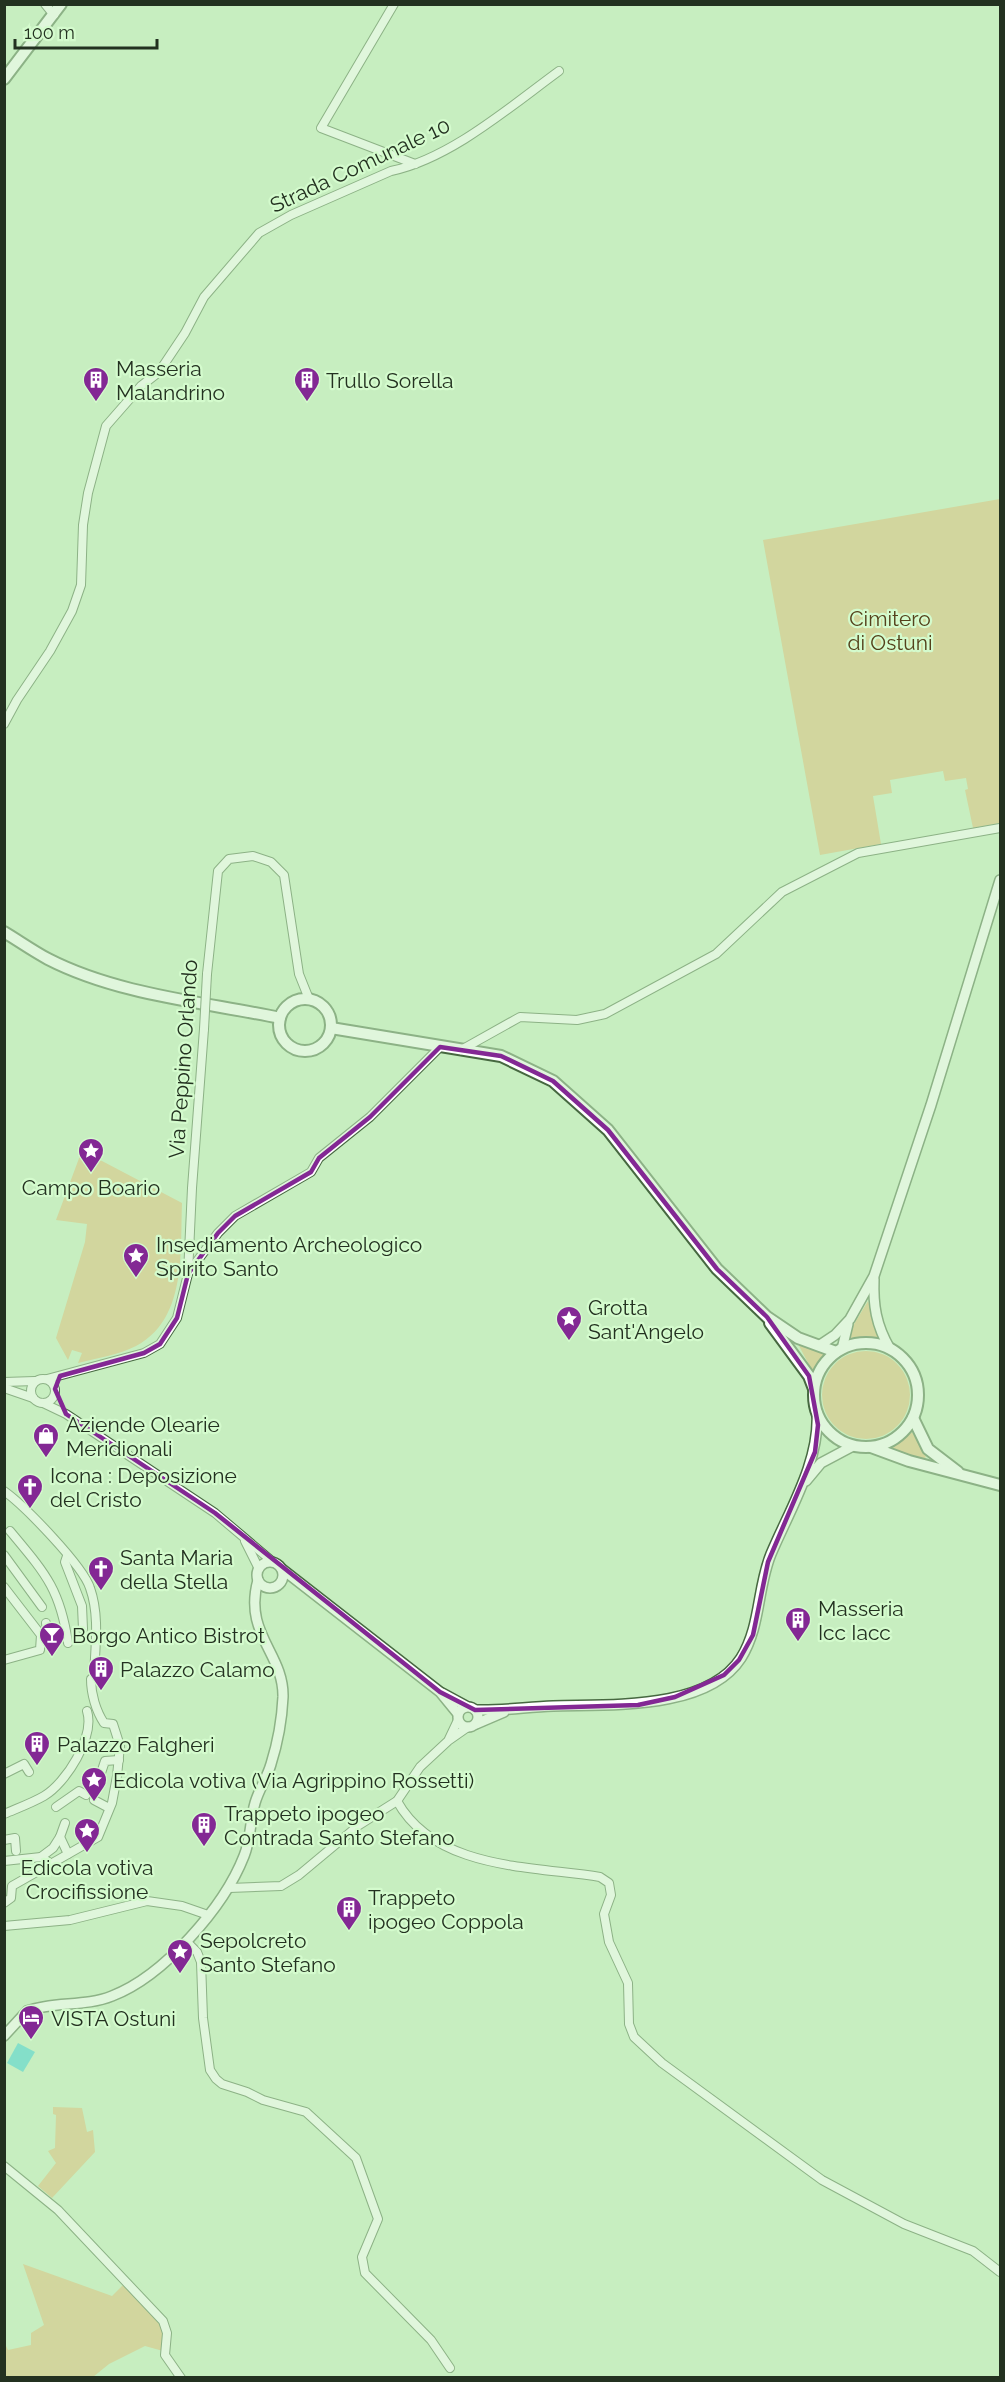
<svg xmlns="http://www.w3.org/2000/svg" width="1005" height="2382" font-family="Raleway,sans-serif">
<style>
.green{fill:#dfb875}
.water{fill:#34cdd6}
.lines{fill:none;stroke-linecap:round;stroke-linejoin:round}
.minor-casing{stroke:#466840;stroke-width:10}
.tertiary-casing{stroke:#466840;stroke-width:12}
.secondary-casing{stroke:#466840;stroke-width:14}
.minor{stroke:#fff;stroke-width:8}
.tertiary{stroke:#fff;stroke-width:9}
.secondary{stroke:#fff;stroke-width:10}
.minor-bridge-casing{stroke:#466840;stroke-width:10;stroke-linecap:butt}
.minor-bridge{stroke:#fff;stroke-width:8}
.marked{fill:none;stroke:#832894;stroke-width:4.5;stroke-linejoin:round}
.labels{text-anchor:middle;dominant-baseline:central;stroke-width:4.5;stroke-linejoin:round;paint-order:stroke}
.street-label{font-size:21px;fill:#233120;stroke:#d4fbcd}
.poi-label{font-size:21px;fill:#233120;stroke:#d4fbcd;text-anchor:start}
.park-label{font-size:21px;fill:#55411b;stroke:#d4fbcd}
</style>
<rect width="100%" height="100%" fill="#c7eec0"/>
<!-- green -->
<g class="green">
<path d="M 1000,499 L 1000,823 L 973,828 L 965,790 L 968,789 L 966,778 L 945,781 L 943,771 L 890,780 L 892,793 L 873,796 L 881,844 L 820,855 L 763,540 Z"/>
<path d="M 81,1153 L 102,1161 L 182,1203 C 180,1251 187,1319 136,1346 C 119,1355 97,1358 78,1363 L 82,1353 L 72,1350 L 68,1360 L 56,1338 L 85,1242 L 87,1224 L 56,1220 Z"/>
<path d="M 868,1301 L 880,1338 L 878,1340 L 874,1338 L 848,1342 L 845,1339 Z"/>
<path d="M 798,1344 L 823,1353 L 824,1360 L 814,1374 Z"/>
<circle cx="866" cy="1395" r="44"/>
<path d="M 912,1432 L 926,1457 L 922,1460 L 892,1448 Z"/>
<path d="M 53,2107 L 82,2108 L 87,2132 L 93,2130 L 95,2152 L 52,2198 L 38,2186 L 56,2163 L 48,2151 L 55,2148 L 56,2115 L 53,2114 Z"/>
<path d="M 23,2264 L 112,2296 L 124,2284 L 148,2306 L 162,2327 L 163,2351 L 145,2346 L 109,2364 L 93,2377 L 5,2377 L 4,2342 L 8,2350 L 31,2345 L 31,2333 L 44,2325 Z"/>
</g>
<!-- water -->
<path class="water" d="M 18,2043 L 35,2052 L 23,2072 L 7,2063 Z"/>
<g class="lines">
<defs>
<g id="minor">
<path d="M 45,4 L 54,15"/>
<path d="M 394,4 L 321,128 L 415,164"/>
<path d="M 4,724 L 17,700 L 50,651 L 72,611 L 81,585 L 83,525 L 88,493 L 106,426 L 141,386 L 159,372 L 185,333 L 204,297 L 259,233 L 291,215 L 391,171 C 450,159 511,106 559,71"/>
<path d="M 207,974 L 218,871 L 229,859 L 253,856 L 271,862 L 284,875 L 299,974 L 309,999"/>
<path d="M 461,1050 L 520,1017 L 577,1020 L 605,1014 L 716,954 L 782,892 L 858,853 L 1000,828"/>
<path d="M 189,1272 L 218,1233 L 235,1216 L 311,1172 L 319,1158 L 370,1117 L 440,1047"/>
<circle cx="43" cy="1391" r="12"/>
<path d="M 47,1379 L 144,1353 L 160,1344 L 177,1318 L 188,1274 L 192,1188 L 204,1029"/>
<path d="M 4,1382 L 35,1381"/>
<path d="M 4,1388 L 33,1398"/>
<path d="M 43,1403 L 66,1414 L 215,1513 L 273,1562"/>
<path d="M 4,1491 C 25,1506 83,1566 90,1588 C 100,1616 95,1648 94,1677 L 91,1679 C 91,1694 96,1711 104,1723 L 113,1724 L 120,1746 L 117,1776 L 112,1803 L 98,1837 L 12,1886 L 11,1898 L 4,1903"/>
<path d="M 10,1531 C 44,1572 60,1588 68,1643"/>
<path d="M 245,1541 L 259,1569"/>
<path d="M 4,1555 L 42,1607"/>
<path d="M 67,1556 L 65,1562 L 82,1606 L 83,1629"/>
<path d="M 4,1587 L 41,1635 L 40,1650 L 4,1660"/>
<path d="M 46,1623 L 47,1630"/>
<path d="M 449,1739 L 458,1720"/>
<path d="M 4,1774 L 24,1764 L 29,1772"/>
<path d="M 96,1788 L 105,1761 L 119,1760"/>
<path d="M 94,1800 L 109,1808"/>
<path d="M 397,1801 C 435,1870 532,1866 600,1877 L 609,1883 L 611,1895 L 604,1914 L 609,1942 L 628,1983 L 629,2024 L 634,2037 L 662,2063 L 822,2180 L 904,2224 L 973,2251 L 1000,2272"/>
<path d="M 56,1807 L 79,1791 L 86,1795"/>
<path d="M 4,1814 C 18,1808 32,1803 44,1796 C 66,1783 95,1737 87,1711"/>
<path d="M 65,1823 L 60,1837 L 68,1854"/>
<path d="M 4,1840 L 15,1838 L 16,1851"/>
<path d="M 41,1857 L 53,1848 L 60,1837"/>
<path d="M 4,1861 L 41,1857 L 50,1863"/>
<path d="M 229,1888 L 281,1886 L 299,1875 L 359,1825 L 397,1801 L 420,1767 L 448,1741 L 468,1727"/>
<path d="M 4,1926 L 70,1920 L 147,1901 L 182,1906 L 208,1915"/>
<path d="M 187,1942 L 197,1952 L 201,1962 L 203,2018 L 210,2070 L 216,2079 L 222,2084 L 247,2092 L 263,2100 L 306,2112 L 356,2158 L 378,2219 L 362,2257 L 365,2273 L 431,2340 L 450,2368"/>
<path d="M 4,2166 L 58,2210 L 163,2321 L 167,2333 L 165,2355 L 181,2378"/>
</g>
<g id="tertiary">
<path d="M 874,1279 C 873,1305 876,1325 890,1349"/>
<path d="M 820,1345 L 835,1335 L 850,1319 L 874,1276 L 931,1105 L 1000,880"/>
<path d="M 842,1349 L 848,1324"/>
<path d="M 806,1481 L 821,1463 L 853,1446"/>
<circle cx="270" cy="1575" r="13"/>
<path d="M 282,1569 L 440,1692 L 458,1714"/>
<path d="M 442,1693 L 466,1706"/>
<circle cx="468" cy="1717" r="10"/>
<path d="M 475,1710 C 502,1711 526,1707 553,1706 C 607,1704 707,1711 741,1658 C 761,1626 757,1588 771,1554 C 790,1509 820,1461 817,1412"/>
<path d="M 476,1724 L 504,1712"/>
<path d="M 4,2036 L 27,2011 C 54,2001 85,2007 112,1996 C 164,1976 224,1907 244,1856 C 251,1839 250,1820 255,1803 C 259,1789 267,1778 271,1764 C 277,1745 282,1718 283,1697 C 284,1653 243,1634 258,1580"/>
</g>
<g id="secondary">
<path d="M 4,79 L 61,4"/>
<path d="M 4,932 C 19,941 33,951 48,959 C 118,995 204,1002 280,1018"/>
<circle cx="305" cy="1025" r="26"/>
<path d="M 331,1028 L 501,1056 L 553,1081 L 608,1130 L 717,1269 L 767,1317 L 798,1338 L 836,1352"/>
<path d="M 770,1323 L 809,1376 L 814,1389"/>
<circle cx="866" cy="1395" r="52"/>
<path d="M 913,1418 L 928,1449 L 958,1472"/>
<path d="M 871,1447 L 909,1461 L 1000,1485"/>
</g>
</defs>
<!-- minor casing -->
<use href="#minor" class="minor-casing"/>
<!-- tertiary casing -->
<use href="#tertiary" class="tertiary-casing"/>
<!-- secondary casing -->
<use href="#secondary" class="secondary-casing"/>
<!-- minor -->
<use href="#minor" class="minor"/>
<!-- tertiary -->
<use href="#tertiary" class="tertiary"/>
<!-- secondary -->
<use href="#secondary" class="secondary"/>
<defs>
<path id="minor-bridge" d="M 204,1029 L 207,974"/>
</defs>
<!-- minor-bridge casing -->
<use href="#minor-bridge" class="minor-bridge-casing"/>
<!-- minor-bridge -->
<use href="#minor-bridge" class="minor-bridge"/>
</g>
<!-- marked area -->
<path d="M0 0H1005V2382H0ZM 440,1047 L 501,1056 L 553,1081 L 608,1130 L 717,1269 L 767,1317 L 809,1376 L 818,1425 L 815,1452 L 768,1562 L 753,1635 L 739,1660 L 724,1675 L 675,1697 L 638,1705 L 475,1710 L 440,1692 L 215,1513 L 66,1414 L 55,1389 L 60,1376 L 144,1353 L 160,1344 L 177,1318 L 188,1274 L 218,1233 L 235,1216 L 311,1172 L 319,1158 L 370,1117 Z" fill="#c7eec0" fill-opacity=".55" fill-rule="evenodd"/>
<path class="marked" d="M 440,1047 L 501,1056 L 553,1081 L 608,1130 L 717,1269 L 767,1317 L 809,1376 L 818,1425 L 815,1452 L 768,1562 L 753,1635 L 739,1660 L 724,1675 L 675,1697 L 638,1705 L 475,1710 L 440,1692 L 215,1513 L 66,1414 L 55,1389 L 60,1376 L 144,1353 L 160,1344 L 177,1318 L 188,1274 L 218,1233 L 235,1216 L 311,1172 L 319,1158 L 370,1117 Z"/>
<!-- icons -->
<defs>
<symbol id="building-pin" viewBox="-11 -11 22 30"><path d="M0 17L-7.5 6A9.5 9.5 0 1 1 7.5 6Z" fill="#832894" stroke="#d4fbcd"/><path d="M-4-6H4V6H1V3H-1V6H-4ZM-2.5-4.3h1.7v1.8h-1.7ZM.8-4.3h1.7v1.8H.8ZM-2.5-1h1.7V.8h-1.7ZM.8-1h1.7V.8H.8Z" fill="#fff"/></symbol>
<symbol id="sight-pin" viewBox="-11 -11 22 30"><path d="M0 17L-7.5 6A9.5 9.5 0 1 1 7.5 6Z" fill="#832894" stroke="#d4fbcd"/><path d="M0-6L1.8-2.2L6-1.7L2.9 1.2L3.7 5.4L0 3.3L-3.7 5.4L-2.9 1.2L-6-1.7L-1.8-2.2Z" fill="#fff"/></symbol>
<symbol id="shop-pin" viewBox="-11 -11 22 30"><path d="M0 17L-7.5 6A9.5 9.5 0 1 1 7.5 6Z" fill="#832894" stroke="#d4fbcd"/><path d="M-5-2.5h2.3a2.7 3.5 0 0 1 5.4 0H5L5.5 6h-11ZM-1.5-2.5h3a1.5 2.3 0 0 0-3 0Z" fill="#fff"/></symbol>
<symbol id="church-pin" viewBox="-11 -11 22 30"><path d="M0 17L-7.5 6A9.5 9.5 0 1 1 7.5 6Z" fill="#832894" stroke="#d4fbcd"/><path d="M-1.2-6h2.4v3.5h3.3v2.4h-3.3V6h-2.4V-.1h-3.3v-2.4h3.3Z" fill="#fff"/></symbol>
<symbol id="bar-pin" viewBox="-11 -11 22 30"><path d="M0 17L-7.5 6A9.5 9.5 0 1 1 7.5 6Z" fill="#832894" stroke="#d4fbcd"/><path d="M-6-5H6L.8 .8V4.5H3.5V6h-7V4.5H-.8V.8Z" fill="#fff"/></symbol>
<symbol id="hotel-pin" viewBox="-11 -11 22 30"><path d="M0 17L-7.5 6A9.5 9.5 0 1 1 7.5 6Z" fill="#832894" stroke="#d4fbcd"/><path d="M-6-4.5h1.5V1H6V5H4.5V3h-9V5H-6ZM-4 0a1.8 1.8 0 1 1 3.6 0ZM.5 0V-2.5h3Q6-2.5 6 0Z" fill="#fff"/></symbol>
</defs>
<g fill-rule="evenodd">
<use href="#building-pin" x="81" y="365" width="30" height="40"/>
<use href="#building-pin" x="292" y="365" width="30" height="40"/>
<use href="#sight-pin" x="76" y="1136" width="30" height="40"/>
<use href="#sight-pin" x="121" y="1241" width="30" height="40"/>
<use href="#sight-pin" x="554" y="1304" width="30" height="40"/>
<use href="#shop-pin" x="31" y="1421" width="30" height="40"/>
<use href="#church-pin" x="15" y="1472" width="30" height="40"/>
<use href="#church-pin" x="86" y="1554" width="30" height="40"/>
<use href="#building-pin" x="783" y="1605" width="30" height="40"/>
<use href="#bar-pin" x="37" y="1620" width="30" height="40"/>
<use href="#building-pin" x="86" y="1654" width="30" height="40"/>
<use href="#building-pin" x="22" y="1729" width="30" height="40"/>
<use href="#sight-pin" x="79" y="1765" width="30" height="40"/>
<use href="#building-pin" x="189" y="1810" width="30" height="40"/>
<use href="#sight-pin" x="72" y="1816" width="30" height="40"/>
<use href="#building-pin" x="334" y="1894" width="30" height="40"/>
<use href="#sight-pin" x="165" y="1937" width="30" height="40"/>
<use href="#hotel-pin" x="16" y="2003" width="30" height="40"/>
</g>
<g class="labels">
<!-- street labels -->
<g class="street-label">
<text transform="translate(360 165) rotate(-25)">Strada Comunale 10</text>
<text transform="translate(183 1059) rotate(-86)">Via Peppino Orlando</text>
</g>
<!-- poi labels -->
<g class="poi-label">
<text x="116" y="368">Masseria<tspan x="116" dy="24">Malandrino</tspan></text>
<text x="326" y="380">Trullo Sorella</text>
<text x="91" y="1187" text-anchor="middle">Campo Boario</text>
<text x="156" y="1244">Insediamento Archeologico<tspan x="156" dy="24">Spirito Santo</tspan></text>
<text x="588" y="1307">Grotta<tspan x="588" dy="24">Sant'Angelo</tspan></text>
<text x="66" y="1424">Aziende Olearie<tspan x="66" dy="24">Meridionali</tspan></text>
<text x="50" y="1475">Icona : Deposizione<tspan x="50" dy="24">del Cristo</tspan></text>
<text x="120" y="1557">Santa Maria<tspan x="120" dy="24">della Stella</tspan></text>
<text x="818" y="1608">Masseria<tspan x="818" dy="24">Icc Iacc</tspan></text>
<text x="72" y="1635">Borgo Antico Bistrot</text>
<text x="120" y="1669">Palazzo Calamo</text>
<text x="57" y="1744">Palazzo Falgheri</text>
<text x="113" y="1780">Edicola votiva (Via Agrippino Rossetti)</text>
<text x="224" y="1813">Trappeto ipogeo<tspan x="224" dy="24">Contrada Santo Stefano</tspan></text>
<text x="87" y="1867" text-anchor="middle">Edicola votiva<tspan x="87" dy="24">Crocifissione</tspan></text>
<text x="368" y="1897">Trappeto<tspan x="368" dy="24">ipogeo Coppola</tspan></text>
<text x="200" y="1940">Sepolcreto<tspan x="200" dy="24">Santo Stefano</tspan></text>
<text x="51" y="2018">VISTA Ostuni</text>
</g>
<!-- park labels -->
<g class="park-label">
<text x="890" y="618">Cimitero<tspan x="890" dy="24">di Ostuni</tspan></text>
</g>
</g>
<!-- border -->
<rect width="1005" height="2382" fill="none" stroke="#233120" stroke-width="12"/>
<!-- scale -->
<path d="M15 39v9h142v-9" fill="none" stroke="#233120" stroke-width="3"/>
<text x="24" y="39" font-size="18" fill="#233120" stroke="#d4fbcd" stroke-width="4.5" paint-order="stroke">100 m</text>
</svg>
